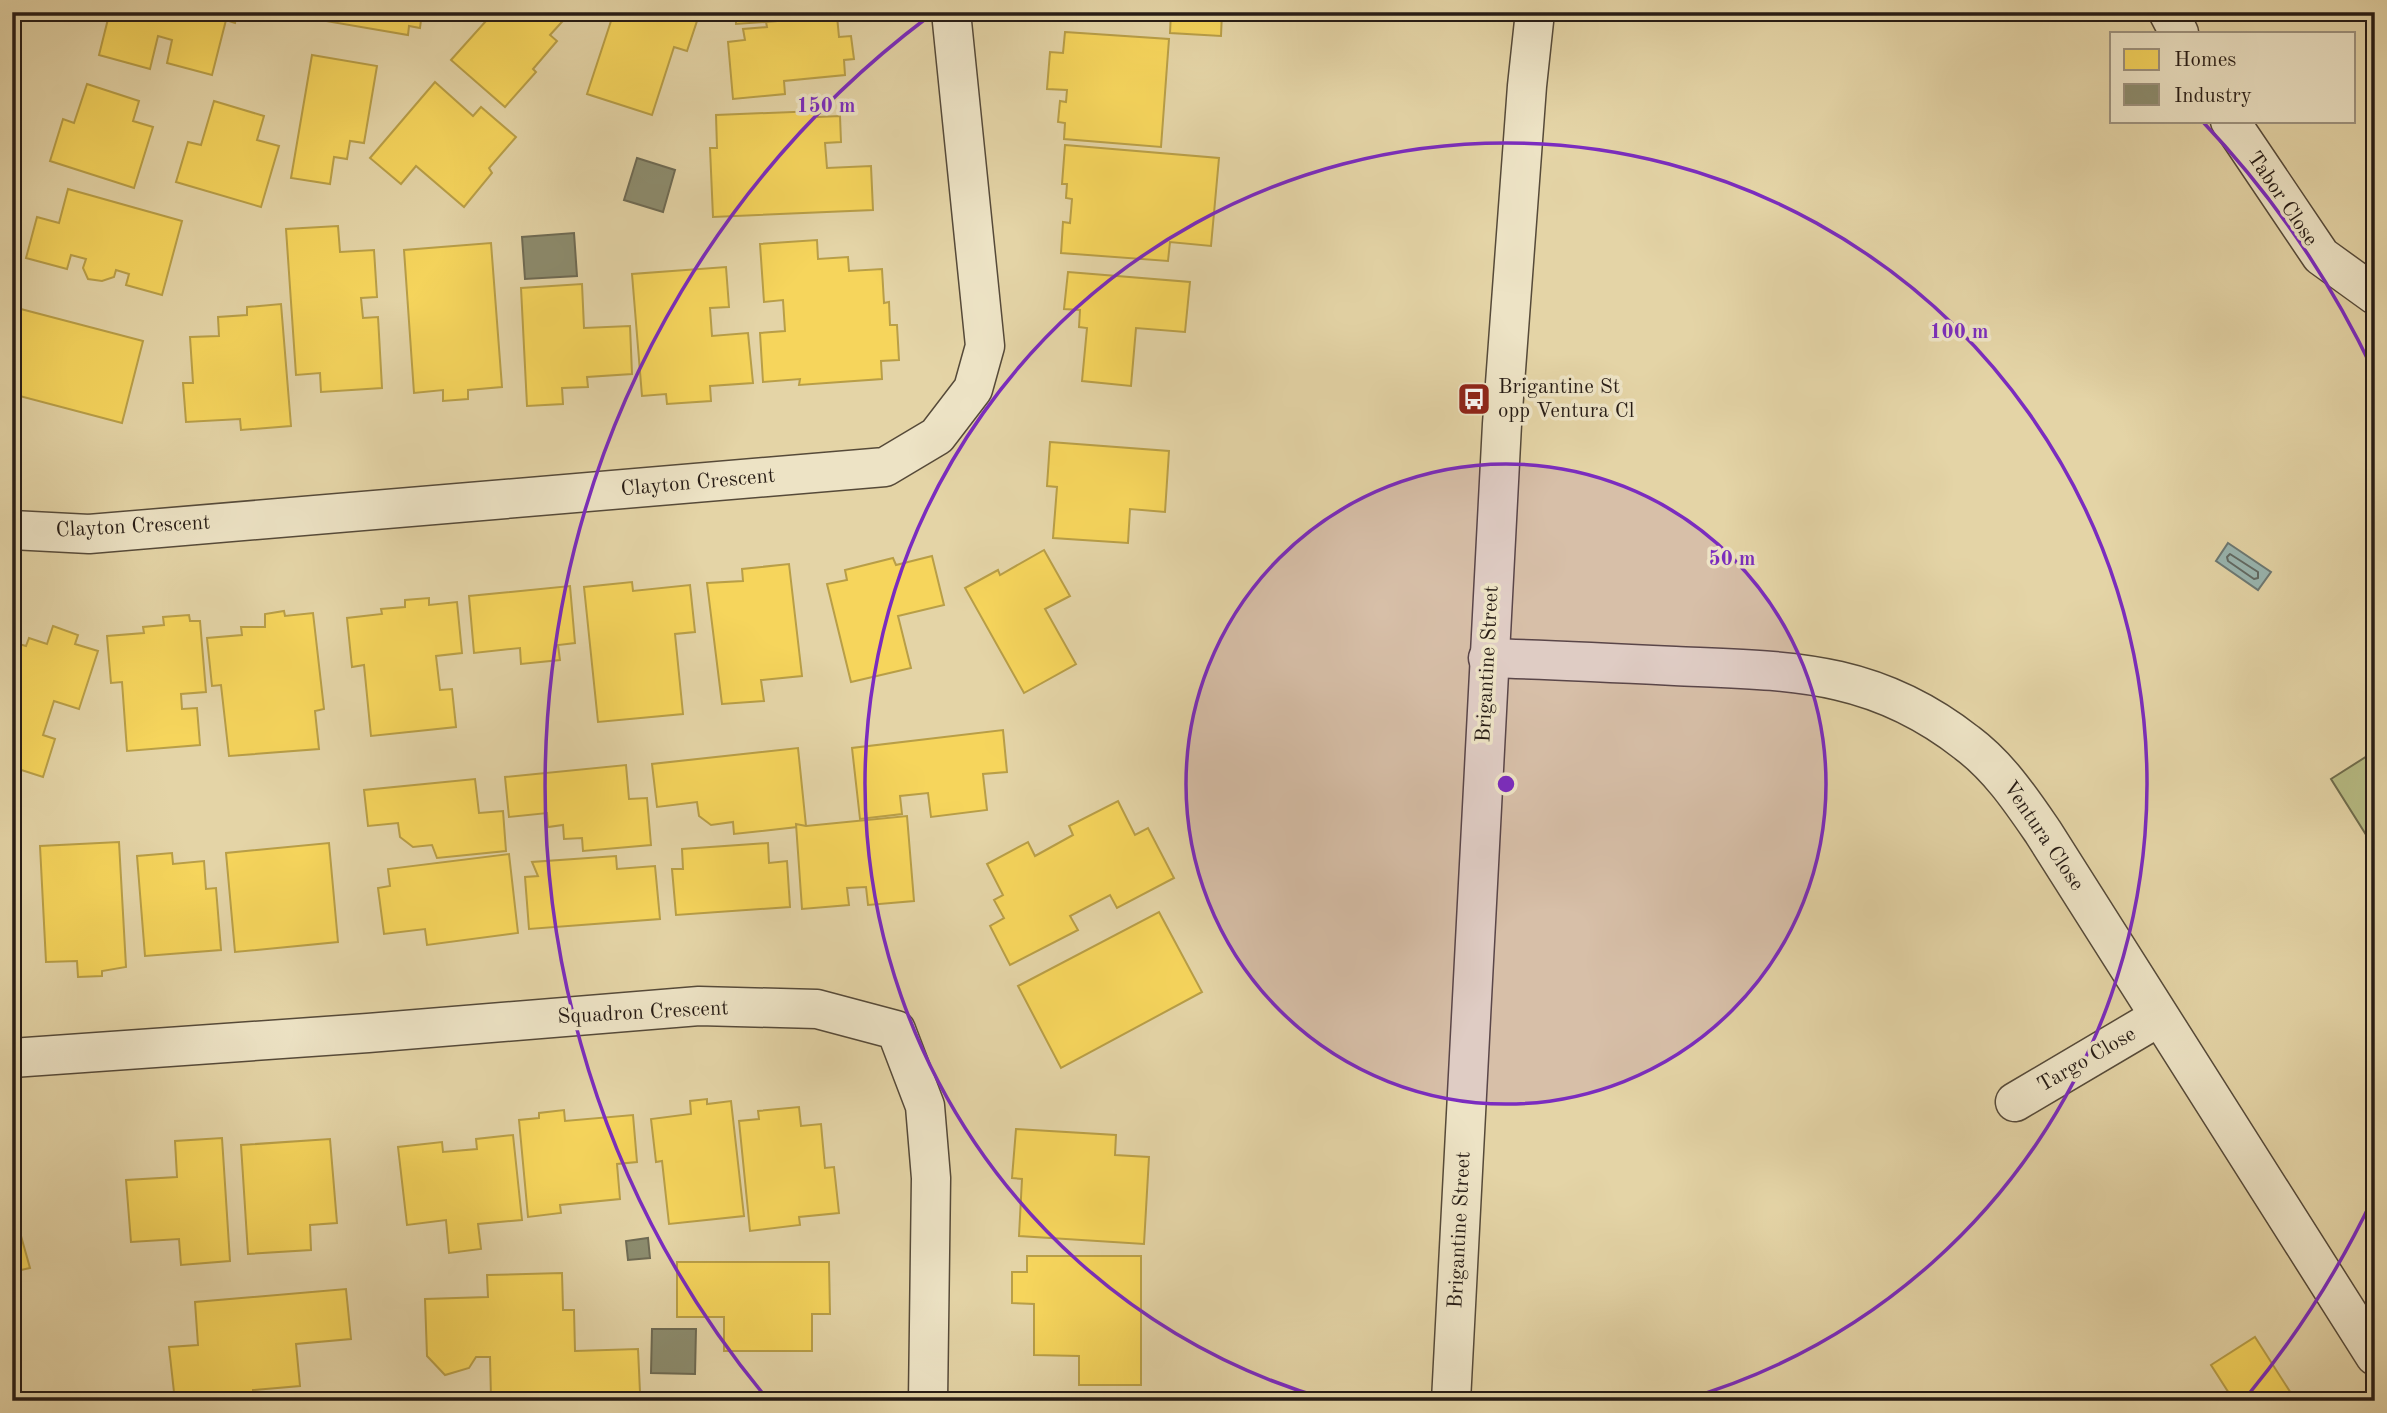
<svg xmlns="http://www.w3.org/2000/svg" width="2387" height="1413" font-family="'Old Standard TT',serif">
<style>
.green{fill:#b7bc84;stroke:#6f6c4c;stroke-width:2}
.water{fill:#99b6b1;stroke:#6b7873;stroke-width:2}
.homes{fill:#f6d55c;stroke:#b89e47;stroke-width:2}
.industry{fill:#8c8c6e;stroke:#6e6a53;stroke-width:2}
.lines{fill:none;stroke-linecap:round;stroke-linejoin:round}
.shore{stroke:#606963;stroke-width:2}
.minor-casing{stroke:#564a39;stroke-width:41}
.minor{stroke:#ede3c5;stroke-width:38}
.ring{fill:none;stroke:#7b2cbf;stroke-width:3.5}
.labels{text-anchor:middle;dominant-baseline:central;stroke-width:7;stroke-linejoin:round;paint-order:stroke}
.street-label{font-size:21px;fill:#271c15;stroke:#ede3c5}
.poi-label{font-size:21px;fill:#271c15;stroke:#ede3c5;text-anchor:start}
.centre{fill:#7b2cbf;stroke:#ede3c5;stroke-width:3.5}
.ring-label{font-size:21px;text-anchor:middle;font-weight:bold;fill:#7b2cbf;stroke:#ede3c5;stroke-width:7;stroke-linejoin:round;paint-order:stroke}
</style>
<rect width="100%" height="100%" fill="#e4d4a6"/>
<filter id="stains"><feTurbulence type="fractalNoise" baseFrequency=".00286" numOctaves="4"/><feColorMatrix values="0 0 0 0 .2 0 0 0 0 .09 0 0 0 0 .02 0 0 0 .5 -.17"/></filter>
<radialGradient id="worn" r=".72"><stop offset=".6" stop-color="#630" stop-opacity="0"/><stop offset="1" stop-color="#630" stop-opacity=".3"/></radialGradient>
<!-- green -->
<path class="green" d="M 2375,751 L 2375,849 L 2331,779 Z"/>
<!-- water -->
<path class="water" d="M 2228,543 L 2271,572 L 2258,590 L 2216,561 Z"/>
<!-- homes -->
<g class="homes">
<path d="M 94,12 L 237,12 L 235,23 L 226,20 L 212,75 L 167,63 L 172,40 L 158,36 L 150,69 L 99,55 L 108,19 L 93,15 Z"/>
<path d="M 321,12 L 422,12 L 420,28 L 409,26 L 408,35 L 320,20 Z"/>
<path d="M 494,12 L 571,12 L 550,35 L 557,41 L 533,69 L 536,72 L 505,107 L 451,60 Z"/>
<path d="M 614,12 L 700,12 L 687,51 L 674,47 L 652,115 L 587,94 Z"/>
<path d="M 736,12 L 795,12 L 795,20 L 736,24 Z"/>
<path d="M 1171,12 L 1222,12 L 1221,36 L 1170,33 Z"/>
<path d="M 837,16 L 839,37 L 851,36 L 854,59 L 844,60 L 845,75 L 784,81 L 785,94 L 733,99 L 728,42 L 745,40 L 743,29 L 767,27 L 766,22 Z"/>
<path d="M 1065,32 L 1169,39 L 1161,147 L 1064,139 L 1065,123 L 1058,122 L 1060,101 L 1066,102 L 1067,90 L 1047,89 L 1050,52 L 1063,53 Z"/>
<path d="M 312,55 L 377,66 L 364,143 L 350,141 L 347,159 L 334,157 L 330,184 L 291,178 Z"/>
<path d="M 435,82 L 473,116 L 481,107 L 516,137 L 489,168 L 492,173 L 464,207 L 416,166 L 401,184 L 370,158 Z"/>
<path d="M 87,84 L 139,101 L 133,121 L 153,127 L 134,188 L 50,161 L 63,119 L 74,123 Z"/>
<path d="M 214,101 L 264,116 L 257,140 L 279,146 L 261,207 L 176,182 L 188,142 L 201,145 Z"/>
<path d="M 818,111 L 818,117 L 840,116 L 841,142 L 825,143 L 827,168 L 871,166 L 873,210 L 713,217 L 710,148 L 717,148 L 716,115 Z"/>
<path d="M 1065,145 L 1219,158 L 1211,246 L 1170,242 L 1168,261 L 1061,253 L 1063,222 L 1070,223 L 1072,199 L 1066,198 L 1067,184 L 1062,184 Z"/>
<path d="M 68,189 L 182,221 L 162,295 L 126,285 L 129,274 L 116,270 L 114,277 L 102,281 L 88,279 L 83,268 L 86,259 L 71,255 L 67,269 L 26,258 L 37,217 L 59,223 Z"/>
<path d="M 338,226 L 340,252 L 374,250 L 377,297 L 361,298 L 363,318 L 378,317 L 382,388 L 321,392 L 320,373 L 296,375 L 286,229 Z"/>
<path d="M 817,240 L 818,259 L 848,257 L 849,271 L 882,269 L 884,303 L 889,302 L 890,325 L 897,325 L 899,360 L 881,361 L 882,379 L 799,385 L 800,379 L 763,382 L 760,333 L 785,331 L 783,300 L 764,302 L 760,244 Z"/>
<path d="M 491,243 L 502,387 L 468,390 L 468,399 L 443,401 L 443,390 L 414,393 L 404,250 Z"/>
<path d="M 726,267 L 729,307 L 710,308 L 712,336 L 748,333 L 753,383 L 710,386 L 711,401 L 667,404 L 666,394 L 642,396 L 632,274 Z"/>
<path d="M 1068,272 L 1190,282 L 1185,332 L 1136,328 L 1131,386 L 1082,381 L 1087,328 L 1079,327 L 1080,310 L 1064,309 Z"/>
<path d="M 582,284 L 584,328 L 630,326 L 632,374 L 587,377 L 588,387 L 562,388 L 563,404 L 527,406 L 521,288 Z"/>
<path d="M 281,304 L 291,426 L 241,430 L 240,419 L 186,422 L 183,383 L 193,383 L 190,337 L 219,336 L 218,317 L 247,315 L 247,307 Z"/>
<path d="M 17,308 L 143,341 L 122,423 L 12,394 L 12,327 Z"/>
<path d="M 1050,442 L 1169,451 L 1165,512 L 1130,509 L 1128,543 L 1053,538 L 1057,487 L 1047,486 Z"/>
<path d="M 1044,550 L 1070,596 L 1045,609 L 1076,664 L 1024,693 L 965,588 L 998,570 L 1000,575 Z"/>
<path d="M 932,556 L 944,605 L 898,616 L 911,668 L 851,682 L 827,584 L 847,580 L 845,570 L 893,558 L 896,565 Z"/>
<path d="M 789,564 L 802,676 L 761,680 L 764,701 L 722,704 L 707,583 L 743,581 L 742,569 Z"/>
<path d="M 632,582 L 633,591 L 690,585 L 695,632 L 675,634 L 683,714 L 598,722 L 584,587 Z"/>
<path d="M 570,586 L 575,643 L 558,645 L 560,660 L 521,664 L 520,648 L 474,653 L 469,596 Z"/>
<path d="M 429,598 L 429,605 L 457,602 L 462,653 L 436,656 L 440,690 L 452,689 L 456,727 L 371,736 L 364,665 L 352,667 L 347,618 L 382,614 L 381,609 L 405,607 L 405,600 Z"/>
<path d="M 284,611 L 285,616 L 313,613 L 324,709 L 315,711 L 319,749 L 229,756 L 221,685 L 212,686 L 207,638 L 242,635 L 241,627 L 265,627 L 265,614 Z"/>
<path d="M 189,615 L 190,621 L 200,621 L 206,692 L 181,694 L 182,709 L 197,708 L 200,745 L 127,751 L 122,682 L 111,683 L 107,636 L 144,633 L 143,627 L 164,625 L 163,617 Z"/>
<path d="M 53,626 L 78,635 L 75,644 L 98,651 L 79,709 L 54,701 L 43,735 L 55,739 L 43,777 L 12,767 L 12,642 L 26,646 L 29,638 L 47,644 Z"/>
<path d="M 1003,730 L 1007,772 L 983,774 L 987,810 L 931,817 L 928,793 L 900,796 L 902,814 L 860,819 L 852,748 Z"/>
<path d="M 798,748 L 806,826 L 734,834 L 733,822 L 711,825 L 699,816 L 697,802 L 657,807 L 652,764 Z"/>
<path d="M 626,765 L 629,799 L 647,798 L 651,845 L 583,851 L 582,838 L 564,839 L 563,825 L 548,827 L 547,813 L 509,817 L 505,777 Z"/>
<path d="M 475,779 L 479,813 L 503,811 L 506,851 L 437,858 L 432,845 L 413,847 L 400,837 L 398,823 L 368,826 L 364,790 Z"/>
<path d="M 1118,801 L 1135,835 L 1148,828 L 1174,878 L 1117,908 L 1110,895 L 1070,916 L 1078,930 L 1010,965 L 990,926 L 1004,918 L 994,900 L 1003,895 L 987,864 L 1028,842 L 1035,856 L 1073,835 L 1069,826 Z"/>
<path d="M 907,816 L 914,901 L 868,905 L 866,887 L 847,888 L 849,905 L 802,909 L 796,824 L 806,826 Z"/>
<path d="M 119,842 L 126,967 L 102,971 L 102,976 L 78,977 L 77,961 L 46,962 L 40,846 Z"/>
<path d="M 329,843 L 338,942 L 235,952 L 226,853 Z"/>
<path d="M 768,843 L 769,863 L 787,861 L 790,907 L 676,915 L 672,869 L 683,869 L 682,849 Z"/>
<path d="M 172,853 L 173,864 L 204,861 L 206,889 L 216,888 L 221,950 L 145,956 L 137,856 Z"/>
<path d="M 509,854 L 518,933 L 427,945 L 425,929 L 384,934 L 378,888 L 390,886 L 388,869 Z"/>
<path d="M 616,856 L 617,869 L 655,866 L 660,919 L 529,929 L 525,877 L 538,876 L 532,862 Z"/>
<path d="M 1159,912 L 1202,992 L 1061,1068 L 1018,986 Z"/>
<path d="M 707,1099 L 707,1104 L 731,1101 L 744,1216 L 669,1224 L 662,1161 L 656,1162 L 651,1119 L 691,1114 L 690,1101 Z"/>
<path d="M 799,1107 L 801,1126 L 821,1124 L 825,1168 L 834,1167 L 839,1213 L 799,1217 L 800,1225 L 750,1231 L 739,1121 L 759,1119 L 758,1111 Z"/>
<path d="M 564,1110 L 565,1121 L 633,1115 L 637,1162 L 617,1164 L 620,1199 L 560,1205 L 561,1213 L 528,1217 L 519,1120 L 539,1118 L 539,1113 Z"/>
<path d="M 1016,1129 L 1116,1135 L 1115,1155 L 1149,1157 L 1144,1244 L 1019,1236 L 1022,1179 L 1012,1178 Z"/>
<path d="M 513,1135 L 522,1220 L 478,1224 L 481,1249 L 449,1253 L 446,1220 L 407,1225 L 398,1147 L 442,1142 L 443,1152 L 477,1149 L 476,1139 Z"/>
<path d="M 222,1138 L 230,1261 L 181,1265 L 179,1239 L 131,1242 L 126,1180 L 177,1177 L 175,1141 Z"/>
<path d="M 330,1139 L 337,1223 L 310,1225 L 311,1250 L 248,1254 L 241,1145 Z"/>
<path d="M 12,1204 L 30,1268 L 12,1272 Z"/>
<path d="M 1027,1256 L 1141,1256 L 1141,1385 L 1079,1385 L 1079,1356 L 1034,1355 L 1034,1304 L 1012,1303 L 1012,1272 L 1027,1272 Z"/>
<path d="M 677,1262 L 829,1262 L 830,1314 L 812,1314 L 812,1351 L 724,1351 L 724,1317 L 677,1317 Z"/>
<path d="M 562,1273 L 563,1310 L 574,1310 L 575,1351 L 638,1349 L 640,1392 L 491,1397 L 490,1357 L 476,1357 L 469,1368 L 445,1375 L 427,1356 L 425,1299 L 488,1297 L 487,1275 Z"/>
<path d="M 346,1289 L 351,1339 L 296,1344 L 300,1386 L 253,1390 L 253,1401 L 175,1401 L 169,1347 L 198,1345 L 195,1302 Z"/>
<path d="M 2255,1337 L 2296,1401 L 2234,1401 L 2211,1365 Z"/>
<path d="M 717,1393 L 823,1398 L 823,1401 L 716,1401 Z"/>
</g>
<!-- industry -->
<g class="industry">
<path d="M 637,158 L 675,170 L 663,212 L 624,200 Z"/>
<path d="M 574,233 L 577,276 L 525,279 L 522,237 Z"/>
<path d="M 648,1238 L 650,1258 L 628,1260 L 626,1241 Z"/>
<path d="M 652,1329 L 696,1329 L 695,1374 L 651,1373 Z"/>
</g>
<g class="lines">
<!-- shore -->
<path class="shore" d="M 2230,554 L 2258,572 L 2258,578 L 2254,579 L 2228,561 L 2227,557 Z"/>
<defs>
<g id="minor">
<path d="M 2168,12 L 2179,33"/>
<path d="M 2230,121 L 2321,256 L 2375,295"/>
<path d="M 12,530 L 89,534 L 885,467 L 937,436 L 973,389 L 985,346 L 951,12"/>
<path d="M 1488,658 C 1551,660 1613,663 1675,666 C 1789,671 1873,669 1967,743 C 1999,767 2021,800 2043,832 L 2375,1356"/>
<path d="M 12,1058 L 368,1033 L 699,1006 L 817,1009 L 896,1030 L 925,1106 L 931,1178 L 928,1401"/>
<path d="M 2015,1102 L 2159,1017"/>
<path d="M 1451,1401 L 1502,424 L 1527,86 L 1535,12"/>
</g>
</defs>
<!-- minor casing -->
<use href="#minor" class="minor-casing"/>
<!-- minor -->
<use href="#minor" class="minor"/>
</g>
<!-- distance rings -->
<circle cx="1506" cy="784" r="320" fill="#7b2cbf" fill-opacity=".12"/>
<g class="ring">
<circle cx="1506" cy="784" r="320"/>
<path d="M1329 1400A641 641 0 1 1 1683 1400"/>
<path d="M2373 1198A961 961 0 0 1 2248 1395M764 1395A961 961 0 0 1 928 17M2203 122A961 961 0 0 1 2373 370"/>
</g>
<!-- icons -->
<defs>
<symbol id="bus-square" viewBox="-11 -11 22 22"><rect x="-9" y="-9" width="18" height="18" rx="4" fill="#8f2418" stroke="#ede3c5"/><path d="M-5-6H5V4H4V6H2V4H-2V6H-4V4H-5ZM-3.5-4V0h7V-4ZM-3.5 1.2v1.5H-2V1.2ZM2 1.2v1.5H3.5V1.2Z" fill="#fff"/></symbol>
</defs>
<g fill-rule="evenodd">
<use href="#bus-square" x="1455" y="380" width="38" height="38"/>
</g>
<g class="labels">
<!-- street labels -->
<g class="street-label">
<text transform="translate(2282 199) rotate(56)">Tabor Close</text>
<text transform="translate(698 483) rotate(-5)">Clayton Crescent</text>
<text transform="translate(133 527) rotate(-3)">Clayton Crescent</text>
<text transform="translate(1488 664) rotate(-87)">Brigantine Street</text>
<text transform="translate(2043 836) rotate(56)">Ventura Close</text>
<text transform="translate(643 1013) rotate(-3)">Squadron Crescent</text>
<text transform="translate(2087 1060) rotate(-30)">Targo Close</text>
<text transform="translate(1460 1230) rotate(-87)">Brigantine Street</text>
</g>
<!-- poi labels -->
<g class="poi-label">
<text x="1498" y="387">Brigantine St<tspan x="1498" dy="24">opp Ventura Cl</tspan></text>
</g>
</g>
<circle cx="1506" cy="784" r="10" class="centre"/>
<g class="ring-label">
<text x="826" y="112">150 m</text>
<text x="1959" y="338">100 m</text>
<text x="1732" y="565">50 m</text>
</g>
<!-- margin -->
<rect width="2387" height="1413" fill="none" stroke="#e4d4a6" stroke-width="42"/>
<rect x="14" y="14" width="2359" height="1385" fill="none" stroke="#271c15" stroke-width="3.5"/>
<rect x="21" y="21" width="2345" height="1371" fill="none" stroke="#271c15" stroke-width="2"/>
<!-- legend -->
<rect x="2110" y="32" width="245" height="91" fill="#ede3c5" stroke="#9e937f" stroke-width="2"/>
<rect x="2124" y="49" width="35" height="21" fill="#f6d55c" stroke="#9e937f" stroke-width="2"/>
<text x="2174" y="66" font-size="21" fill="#271c15">Homes</text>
<rect x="2124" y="84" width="35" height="21" fill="#8c8c6e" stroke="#9e937f" stroke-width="2"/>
<text x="2174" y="102" font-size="21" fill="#271c15">Industry</text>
<rect width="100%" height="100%" filter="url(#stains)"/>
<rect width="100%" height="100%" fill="url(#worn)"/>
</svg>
